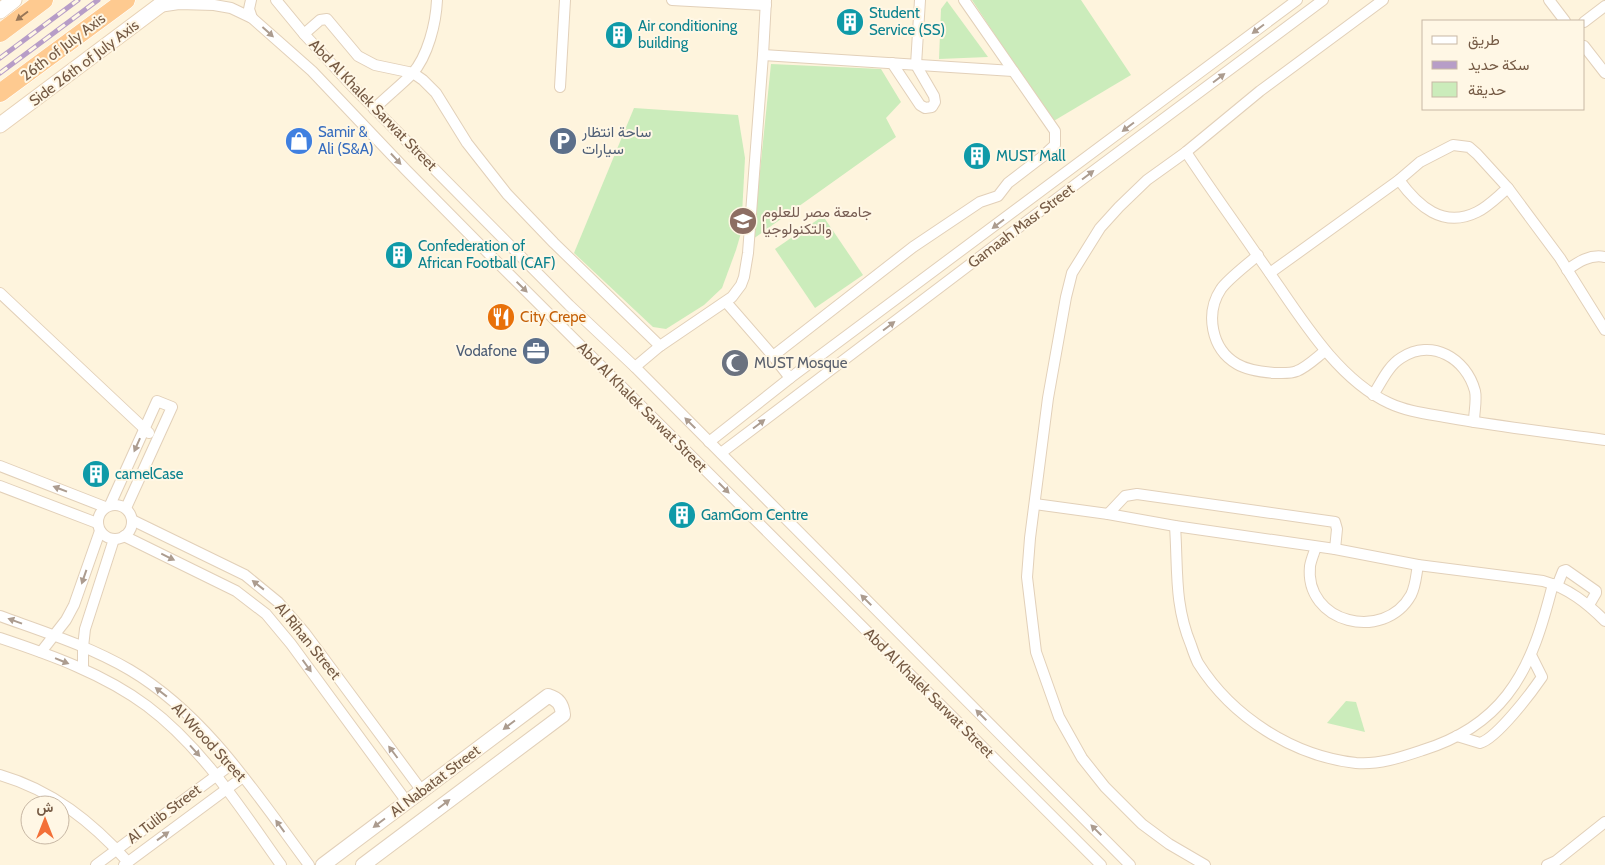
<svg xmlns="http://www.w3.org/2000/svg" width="1605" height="865" font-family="Cabin,Vazirmatn,sans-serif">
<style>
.green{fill:#cbecbb}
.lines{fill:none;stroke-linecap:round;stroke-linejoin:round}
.minor-casing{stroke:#e2d0b9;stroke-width:12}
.tertiary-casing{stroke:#e2d0b9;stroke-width:16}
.secondary-casing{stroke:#e8d2b6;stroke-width:17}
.trunk-casing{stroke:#fff;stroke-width:19}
.minor{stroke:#fff;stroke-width:10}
.tertiary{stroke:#fff;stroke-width:14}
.secondary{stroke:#fff;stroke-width:15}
.trunk{stroke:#feca90;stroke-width:18}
.rail-casing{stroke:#b79dc7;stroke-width:5}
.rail{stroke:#fff7e5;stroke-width:3;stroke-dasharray:9;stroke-linecap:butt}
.oneway{fill:#977657}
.oneway2{fill:#ac9c8f}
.labels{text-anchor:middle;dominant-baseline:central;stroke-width:4;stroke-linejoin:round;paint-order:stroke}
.culture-label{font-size:15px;fill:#0d838f;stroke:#fff7e5;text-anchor:start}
.street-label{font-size:15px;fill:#755a44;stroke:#fff7e5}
.shop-label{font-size:15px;fill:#366cbe;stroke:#fff7e5;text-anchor:start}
.service-label{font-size:15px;fill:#4e5e75;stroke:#fff7e5;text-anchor:start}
.education-label{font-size:15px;fill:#785e54;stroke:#fff7e5;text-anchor:start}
.food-label{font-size:15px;fill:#c56008;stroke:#fff7e5;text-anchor:start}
.worship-label{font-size:15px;fill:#5b616d;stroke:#fff7e5;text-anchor:start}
</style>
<rect width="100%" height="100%" fill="#fef4dd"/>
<!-- green -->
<g class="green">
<path d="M 972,0 L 1081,0 L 1131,75 L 1052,122 Z"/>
<path d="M 947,1 L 988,57 L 939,59 L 941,9 Z"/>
<path d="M 771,64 L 881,69 L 901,102 L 886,118 L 896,137 L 753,239 Z"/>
<path d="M 634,108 L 738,115 L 745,158 L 741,233 L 736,250 L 722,288 L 704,305 L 666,329 L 653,327 L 574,253 Z"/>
<path d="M 823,216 L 863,275 L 815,308 L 775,249 Z"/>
<path d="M 1346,701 L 1356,702 L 1365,732 L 1327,723 Z"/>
</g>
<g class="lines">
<defs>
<g id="minor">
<path d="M 251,0 L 249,9 L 252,18"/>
<path d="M 276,0 L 304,34 L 352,86 L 569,305 L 635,367 L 1130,865"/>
<path d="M 672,0 L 766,5"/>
<path d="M 1549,0 L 1565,21"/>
<path d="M 159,7 L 179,4 L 214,5 L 231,8 L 252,18 L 312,71 L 406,170 L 497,262 L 1101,865"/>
<path d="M 1584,22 L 1605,6"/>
<path d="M 304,34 L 320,20 L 327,19 L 358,56 L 375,65 L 413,73 L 423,80 L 436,93 L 467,143 L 507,194 L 554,243 L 660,346"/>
<path d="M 1584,46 L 1605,73"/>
<path d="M 763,55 L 1013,71"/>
<path d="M 892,63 L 920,105 L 925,108 L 932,107 L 935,102 L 934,96 L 916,65 L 920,0"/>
<path d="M 560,87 L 565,0"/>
<path d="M 374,109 C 386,97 400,86 412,74 C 428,56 436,23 437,0"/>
<path d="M 1186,152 C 1209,187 1233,220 1257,255 C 1293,304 1332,377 1389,403 C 1408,412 1430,414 1451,418 C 1502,427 1554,433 1605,440"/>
<path d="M 1399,180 C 1418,206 1443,229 1477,212 C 1489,206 1498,196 1508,188"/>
<path d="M 1258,255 C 1248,264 1228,279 1221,289 C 1205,313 1211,349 1237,364 C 1247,370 1262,372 1274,373 C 1281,373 1290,374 1297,371 C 1307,367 1317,357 1325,351"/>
<path d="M 1567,270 C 1578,262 1590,254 1605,257"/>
<path d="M 1270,273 L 1399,180 L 1420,162 L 1453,145 L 1469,147 L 1477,154 L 1508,188 L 1560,258 L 1605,330"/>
<path d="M 0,293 L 149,433"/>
<path d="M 726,302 L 773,356 L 790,378"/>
<path d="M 773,356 L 913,247 L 980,202 L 998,196 L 1008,183 L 1042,157 L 1055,145 L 1055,131 L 964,0"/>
<path d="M 635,367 L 660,346 L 732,297 L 741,285 L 744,277 L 748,253 L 763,55 L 766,0"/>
<path d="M 1373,395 C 1381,383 1388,366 1401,358 C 1432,338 1466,358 1475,391 C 1477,400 1474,412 1474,422"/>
<path d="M 709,442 L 790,378 L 1297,0"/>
<path d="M 721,453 L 1084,178 L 1323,0"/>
<path d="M 0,466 L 105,507"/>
<path d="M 0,486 L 97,523"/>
<path d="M 1035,504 L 1108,514 L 1175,526 L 1335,549 L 1418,565 L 1543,581 C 1568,588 1587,603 1605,621"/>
<circle cx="115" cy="522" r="17"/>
<path d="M 110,505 L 157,401 L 172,407 L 126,508"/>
<path d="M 1108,514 L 1125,496 L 1137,494 L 1335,522 L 1337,529 L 1335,549"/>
<path d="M 132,520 L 245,575 L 278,602 L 305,633 L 422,791"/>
<path d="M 1175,526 C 1178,569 1174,604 1191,645 C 1193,651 1195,657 1198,663 C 1232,717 1293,756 1356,763 C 1379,765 1402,757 1423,750 C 1455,740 1486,722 1507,695 C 1532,663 1543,623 1553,584"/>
<path d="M 124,536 L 236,591 L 266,614 L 291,644 L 407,802"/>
<path d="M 1316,547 C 1314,553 1311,560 1310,566 C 1304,623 1384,643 1411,595 C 1416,585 1416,575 1418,565"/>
<path d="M 1557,586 L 1563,571 L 1566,570 L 1596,591 L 1596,593 L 1589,605"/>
<path d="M 0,616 C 44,632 89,646 130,670 C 206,715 257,795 309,865"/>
<path d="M 0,638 C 51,655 104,674 147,706 C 203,748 241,809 281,865"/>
<path d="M 41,652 L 66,620 L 74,605 L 100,531"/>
<path d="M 83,669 L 83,647 L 85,629 L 114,539"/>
<path d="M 1457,736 L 1480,743 C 1497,738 1531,693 1542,677 L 1531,655"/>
<path d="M 0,775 C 52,790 92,822 128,862"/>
<path d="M 96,865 L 232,764"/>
<path d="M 124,865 L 243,777"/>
<path d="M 1205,865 L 1169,844 L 1142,824 L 1105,787 L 1082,758 L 1059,717 L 1036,652 L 1027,577 L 1030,538 L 1048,398 L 1066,297 L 1072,273 L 1100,228 L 1119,207 L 1147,180 L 1186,152 L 1260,91 L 1383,0"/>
<path d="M 1547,865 L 1556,861 L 1605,822"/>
</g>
<path id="tertiary" d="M 323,865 L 548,696 C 558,699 562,704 563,715 L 363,865"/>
<g id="secondary">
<path d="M 0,11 L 14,0"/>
<path d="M 0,125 L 167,0"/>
</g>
<g id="trunk">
<path d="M 0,33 L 44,0"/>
<path d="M 0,93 L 126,0"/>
</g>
</defs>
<!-- minor casing -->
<use href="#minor" class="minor-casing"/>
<!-- tertiary casing -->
<use href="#tertiary" class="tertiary-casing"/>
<!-- secondary casing -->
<use href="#secondary" class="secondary-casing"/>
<!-- trunk casing -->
<use href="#trunk" class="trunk-casing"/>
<!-- minor -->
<use href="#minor" class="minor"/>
<!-- tertiary -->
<use href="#tertiary" class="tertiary"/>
<!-- secondary -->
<use href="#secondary" class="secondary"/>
<!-- trunk -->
<use href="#trunk" class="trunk"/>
<defs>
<g id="rail">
<path d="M 0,58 L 78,0"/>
<path d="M 0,73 L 98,0"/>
</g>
</defs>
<!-- rail casing -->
<use href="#rail" class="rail-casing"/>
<!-- rail -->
<use href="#rail" class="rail"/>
</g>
<!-- one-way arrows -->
<defs><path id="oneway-solid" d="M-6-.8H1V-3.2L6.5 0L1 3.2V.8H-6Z" transform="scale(1.25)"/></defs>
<use class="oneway" href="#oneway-solid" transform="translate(22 16) rotate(143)"/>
<g class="oneway2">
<use href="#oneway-solid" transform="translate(1258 29) rotate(143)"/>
<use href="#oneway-solid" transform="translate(268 32) rotate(42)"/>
<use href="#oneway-solid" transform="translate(1219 78) rotate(-37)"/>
<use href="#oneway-solid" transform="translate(1128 127) rotate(143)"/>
<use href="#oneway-solid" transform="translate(396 159) rotate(47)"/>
<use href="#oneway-solid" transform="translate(1088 175) rotate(-37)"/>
<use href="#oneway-solid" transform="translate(998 224) rotate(143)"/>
<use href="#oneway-solid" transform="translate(522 287) rotate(44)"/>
<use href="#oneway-solid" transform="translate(889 326) rotate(-37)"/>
<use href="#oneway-solid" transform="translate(690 423) rotate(-135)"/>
<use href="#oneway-solid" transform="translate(759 424) rotate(-37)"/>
<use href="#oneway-solid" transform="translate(137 445) rotate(114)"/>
<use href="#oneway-solid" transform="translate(724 488) rotate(45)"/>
<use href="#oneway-solid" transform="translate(60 489) rotate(-159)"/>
<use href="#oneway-solid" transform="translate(168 557) rotate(26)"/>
<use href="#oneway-solid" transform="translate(84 577) rotate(109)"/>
<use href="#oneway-solid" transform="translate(258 585) rotate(-142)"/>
<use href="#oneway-solid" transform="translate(866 600) rotate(-135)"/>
<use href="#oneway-solid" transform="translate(15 621) rotate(-160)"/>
<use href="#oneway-solid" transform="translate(62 661) rotate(22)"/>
<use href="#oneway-solid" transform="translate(307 666) rotate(54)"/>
<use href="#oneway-solid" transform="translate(161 692) rotate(-142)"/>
<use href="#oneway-solid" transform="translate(981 715) rotate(-135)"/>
<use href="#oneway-solid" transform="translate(509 725) rotate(143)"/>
<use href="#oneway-solid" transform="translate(195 751) rotate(48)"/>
<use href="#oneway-solid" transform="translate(393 752) rotate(-127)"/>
<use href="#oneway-solid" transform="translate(444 804) rotate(-37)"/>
<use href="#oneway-solid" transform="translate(379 823) rotate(143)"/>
<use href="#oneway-solid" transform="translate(280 826) rotate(-126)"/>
<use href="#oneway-solid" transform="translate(1096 830) rotate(-135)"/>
<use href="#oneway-solid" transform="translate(163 836) rotate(-36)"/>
</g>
<!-- icons -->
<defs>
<symbol id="building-disc" viewBox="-11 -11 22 22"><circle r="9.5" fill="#0f9aa8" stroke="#fff7e5"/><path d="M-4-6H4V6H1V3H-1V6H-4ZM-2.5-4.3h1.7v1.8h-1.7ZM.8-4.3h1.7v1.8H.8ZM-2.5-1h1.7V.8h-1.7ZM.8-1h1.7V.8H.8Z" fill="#fff"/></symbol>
<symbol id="shop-disc" viewBox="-11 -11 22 22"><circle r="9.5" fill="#3f7fe0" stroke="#fff7e5"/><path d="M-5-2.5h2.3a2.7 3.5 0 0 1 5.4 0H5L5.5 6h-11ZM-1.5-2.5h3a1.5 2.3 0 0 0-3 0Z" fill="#fff"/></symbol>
<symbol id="parking-disc" viewBox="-11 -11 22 22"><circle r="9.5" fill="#5c6f8a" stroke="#fff7e5"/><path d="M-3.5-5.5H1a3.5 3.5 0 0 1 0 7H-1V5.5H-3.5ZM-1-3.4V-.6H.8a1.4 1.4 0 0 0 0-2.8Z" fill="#fff"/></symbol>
<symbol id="university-disc" viewBox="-11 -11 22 22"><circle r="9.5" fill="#8d6e63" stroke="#fff7e5"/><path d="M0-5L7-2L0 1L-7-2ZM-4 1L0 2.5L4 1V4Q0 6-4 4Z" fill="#fff"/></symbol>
<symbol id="restaurant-disc" viewBox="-11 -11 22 22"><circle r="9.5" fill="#e8710a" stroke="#fff7e5"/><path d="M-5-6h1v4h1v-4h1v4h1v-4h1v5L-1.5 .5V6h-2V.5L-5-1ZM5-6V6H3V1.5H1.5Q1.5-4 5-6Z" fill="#fff"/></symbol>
<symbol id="office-disc" viewBox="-11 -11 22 22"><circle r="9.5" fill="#5c6f8a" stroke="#fff7e5"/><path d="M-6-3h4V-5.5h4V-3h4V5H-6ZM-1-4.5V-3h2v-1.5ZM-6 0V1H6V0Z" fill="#fff"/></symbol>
<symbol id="mosque-disc" viewBox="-11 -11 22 22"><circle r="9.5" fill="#6b7280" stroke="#fff7e5"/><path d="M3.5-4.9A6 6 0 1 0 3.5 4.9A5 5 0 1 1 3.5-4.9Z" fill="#fff"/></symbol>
</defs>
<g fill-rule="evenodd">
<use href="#building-disc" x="834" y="6" width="32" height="32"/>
<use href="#building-disc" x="603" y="19" width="32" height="32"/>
<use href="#shop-disc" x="283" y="125" width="32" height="32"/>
<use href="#parking-disc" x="547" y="125" width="32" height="32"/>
<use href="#building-disc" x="961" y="140" width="32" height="32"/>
<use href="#university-disc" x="727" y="205" width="32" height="32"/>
<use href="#building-disc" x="383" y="239" width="32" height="32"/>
<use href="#restaurant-disc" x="485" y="301" width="32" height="32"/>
<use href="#office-disc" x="520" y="335" width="32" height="32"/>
<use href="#mosque-disc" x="719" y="347" width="32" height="32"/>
<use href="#building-disc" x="80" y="458" width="32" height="32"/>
<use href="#building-disc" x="666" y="499" width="32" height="32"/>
</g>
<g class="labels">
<!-- culture labels -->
<g class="culture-label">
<text x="869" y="13">Student<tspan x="869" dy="17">Service (SS)</tspan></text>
<text x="638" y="26">Air conditioning<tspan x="638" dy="17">building</tspan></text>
<text x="996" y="156">MUST Mall</text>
<text x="418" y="246">Confederation of<tspan x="418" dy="17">African Football (CAF)</tspan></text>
<text x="115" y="474">camelCase</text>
<text x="701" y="515">GamGom Centre</text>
</g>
<!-- street labels -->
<g class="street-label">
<text transform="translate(63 47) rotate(-37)">26th of July Axis</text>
<text transform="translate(84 63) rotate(-37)">Side 26th of July Axis</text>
<text transform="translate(373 105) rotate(46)">Abd Al Khalek Sarwat Street</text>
<text transform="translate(1021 226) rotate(-37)">Gamaah Masr Street</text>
<text transform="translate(642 407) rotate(45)">Abd Al Khalek Sarwat Street</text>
<text transform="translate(308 641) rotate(51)">Al Rihan Street</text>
<text transform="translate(929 693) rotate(45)">Abd Al Khalek Sarwat Street</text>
<text transform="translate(209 742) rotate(47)">Al Wrood Street</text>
<text transform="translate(435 781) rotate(-37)">Al Nabatat Street</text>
<text transform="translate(164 814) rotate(-37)">Al Tulib Street</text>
</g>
<!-- shop labels -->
<g class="shop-label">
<text x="318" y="132">Samir &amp;<tspan x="318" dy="17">Ali (S&amp;A)</tspan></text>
</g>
<!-- service labels -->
<g class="service-label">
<text x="582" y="132">ساحة انتظار<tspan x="582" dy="17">سيارات</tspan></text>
<text x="517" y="351" text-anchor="end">Vodafone</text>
</g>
<!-- education labels -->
<g class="education-label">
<text x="762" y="212">جامعة مصر للعلوم<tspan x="762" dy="17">والتكنولوجيا</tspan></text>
</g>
<!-- food labels -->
<g class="food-label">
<text x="520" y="317">City Crepe</text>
</g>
<!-- worship labels -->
<g class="worship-label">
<text x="754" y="363">MUST Mosque</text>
</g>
</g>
<!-- legend -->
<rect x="1422" y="20" width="162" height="90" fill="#fff7e5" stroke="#c8b8a5"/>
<rect x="1432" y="36" width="25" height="8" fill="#ffffff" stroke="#c8b8a5"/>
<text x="1468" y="45" font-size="15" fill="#755a44">طريق</text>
<rect x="1432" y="61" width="25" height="8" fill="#b79dc7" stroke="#c8b8a5"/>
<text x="1468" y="70" font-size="15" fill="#755a44">سكة حديد</text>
<rect x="1432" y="82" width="25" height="15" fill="#cbecbb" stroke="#c8b8a5"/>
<text x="1468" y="95" font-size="15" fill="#755a44">حديقة</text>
<!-- north arrow -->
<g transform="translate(45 820)"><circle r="24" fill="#fff7e5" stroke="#c8b8a5"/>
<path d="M0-4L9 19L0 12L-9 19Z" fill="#f37038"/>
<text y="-8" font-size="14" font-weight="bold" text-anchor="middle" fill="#755a44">ش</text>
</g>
</svg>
